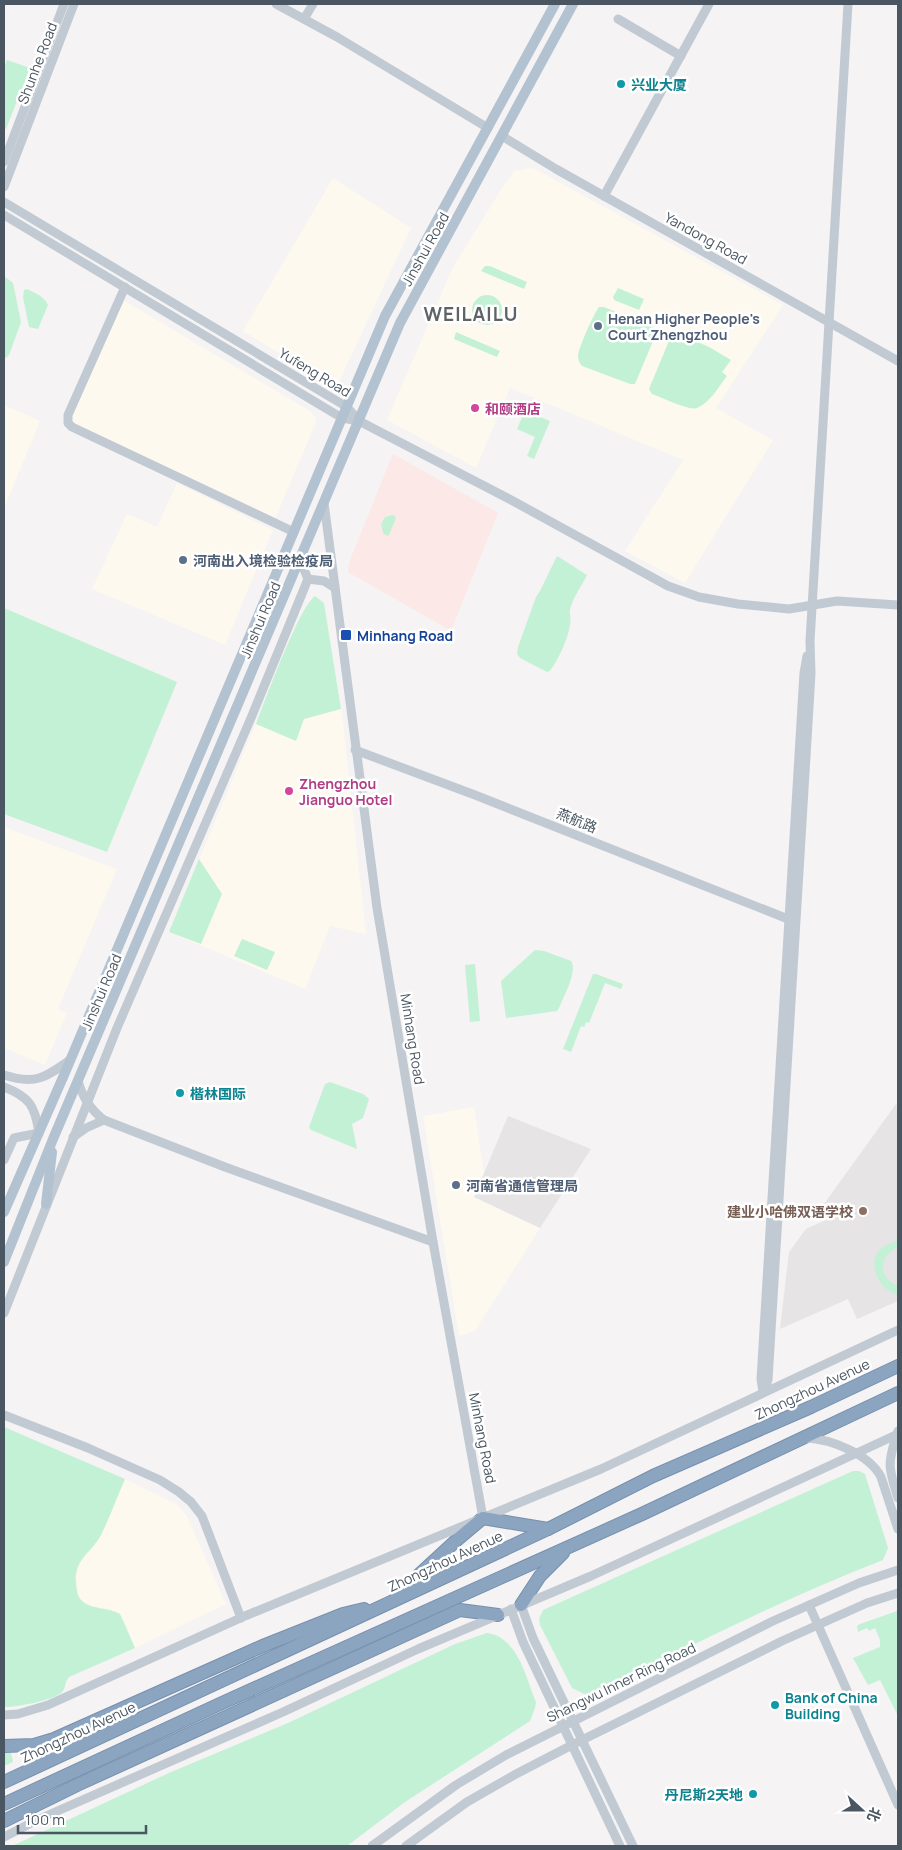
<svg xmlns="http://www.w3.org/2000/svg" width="902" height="1850" font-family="Manrope,'Noto Sans SC',sans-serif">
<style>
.commercial{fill:#fdf9ef}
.education{fill:#e6e4e5}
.medical{fill:#fce8e6}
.green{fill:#c3f1d5}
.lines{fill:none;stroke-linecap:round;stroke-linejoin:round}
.highway-casing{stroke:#7690ad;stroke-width:14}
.minor{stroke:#c1cad2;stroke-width:9}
.major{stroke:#b3c2d1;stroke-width:10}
.highway{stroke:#8ba5c1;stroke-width:12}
.culture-dot{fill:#0f9aa8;stroke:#fff;stroke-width:2}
.service-dot{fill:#5c6f8a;stroke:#fff;stroke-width:2}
.hotel-dot{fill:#d1479c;stroke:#fff;stroke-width:2}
.transit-dot{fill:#1a4fb4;stroke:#fff;stroke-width:2}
.education-dot{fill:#8d6e63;stroke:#fff;stroke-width:2}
.labels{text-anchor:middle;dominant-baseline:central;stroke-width:5;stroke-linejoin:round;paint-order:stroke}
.street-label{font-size:14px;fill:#4a5661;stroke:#fff}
.culture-label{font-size:14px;font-weight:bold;fill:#0d838f;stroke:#fff;text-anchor:start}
.service-label{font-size:14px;font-weight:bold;fill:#4e5e75;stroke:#fff;text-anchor:start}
.hotel-label{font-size:14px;font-weight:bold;fill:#b23c85;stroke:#fff;text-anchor:start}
.transit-label{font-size:14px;font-weight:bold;fill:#164399;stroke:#fff;text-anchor:start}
.education-label{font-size:14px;font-weight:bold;fill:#785e54;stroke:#fff;text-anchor:end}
.district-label{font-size:19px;font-weight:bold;letter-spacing:1px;fill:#5f6368;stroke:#fff}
</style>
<rect width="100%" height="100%" fill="#f5f3f3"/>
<!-- commercial -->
<g class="commercial">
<path d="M 529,168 L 535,169 L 783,305 L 716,408 L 773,440 L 685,583 L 625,551 L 683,460 L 510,388 L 476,468 L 387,420 L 452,269 L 505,183 L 515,171 Z"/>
<path d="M 333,178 L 411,228 L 336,388 L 243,331 Z"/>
<path d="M 123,300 L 310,411 L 315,417 L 316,422 L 275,519 L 72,422 L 71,417 Z"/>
<path d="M 4,405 L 40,421 L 4,509 Z"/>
<path d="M 177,483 L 273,530 L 225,645 L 92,589 L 127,514 L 157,527 Z"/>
<path d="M 315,596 L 324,603 L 343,721 L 366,934 L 330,926 L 305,989 L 169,932 L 298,622 L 310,599 Z"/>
<path d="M 4,827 L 117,869 L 58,1009 L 67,1013 L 45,1065 L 4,1048 Z"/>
<path d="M 474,1107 L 484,1173 L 474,1197 L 540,1228 L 475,1331 L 459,1336 L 423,1116 Z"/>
<path d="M 125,1479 L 178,1505 L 187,1516 L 226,1604 L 135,1648 L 124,1620 L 109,1609 L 91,1606 L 82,1601 L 78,1595 L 76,1576 L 81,1560 L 100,1537 Z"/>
</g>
<!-- education -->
<g class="education">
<path d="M 896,1104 L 898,1107 L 898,1301 L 857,1319 L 848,1299 L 780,1329 L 789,1252 L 806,1229 L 830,1218 L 824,1204 Z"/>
<path d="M 508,1116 L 591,1149 L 540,1228 L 474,1197 Z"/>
</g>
<!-- medical -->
<path class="medical" d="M 393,454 L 498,513 L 452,628 L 448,629 L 348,572 L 349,563 Z"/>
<!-- green -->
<g class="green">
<path d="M 7,60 L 30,68 L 6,129 L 4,128 L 4,68 Z"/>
<path d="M 485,266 L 490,266 L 527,282 L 524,289 L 481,271 Z"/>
<path d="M 4,276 L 13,283 L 21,322 L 9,355 L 6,358 L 4,357 Z"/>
<path d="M 618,288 L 644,299 L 639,310 L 614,300 L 613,297 Z"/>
<path d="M 27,289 C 35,293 45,297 48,305 L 38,329 L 29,327 L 23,297 L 24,290 Z"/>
<circle cx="487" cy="310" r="15"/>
<path d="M 599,307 L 604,307 L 653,327 L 656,334 L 635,384 L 630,384 L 582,366 C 579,363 578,359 578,355 C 579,347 594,313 599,307 Z"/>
<path d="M 456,332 L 500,351 L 497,357 L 454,339 Z"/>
<path d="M 675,332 L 709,347 L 731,360 L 722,372 L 727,376 C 719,386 710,403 697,408 C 689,411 661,397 652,394 L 649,389 L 671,336 Z"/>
<path d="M 525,411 L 550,421 L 534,459 L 527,456 L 535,437 L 517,429 Z"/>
<path d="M 392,515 L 395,516 L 396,518 L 389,535 L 387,536 L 383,533 L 381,524 L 385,517 Z"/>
<path d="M 557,556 L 587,575 C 582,585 574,596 571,606 C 568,613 572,619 570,625 C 568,639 558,660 550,671 L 547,672 L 520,658 L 517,654 L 518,647 L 536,597 L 540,591 Z"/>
<path d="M 315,596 L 324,603 L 341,709 L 304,719 L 296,741 L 256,724 C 265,701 300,605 315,596 Z"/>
<path d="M 4,608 L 177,682 L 107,852 L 4,814 Z"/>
<path d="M 199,859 L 222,894 L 201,944 L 169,932 Z"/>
<path d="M 242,939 L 275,952 L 267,970 L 234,956 Z"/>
<path d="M 535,950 L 544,951 L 571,961 C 578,971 564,995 560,1006 L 557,1011 L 506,1018 L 501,981 Z"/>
<path d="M 475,964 L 480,1021 L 470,1022 L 465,965 Z"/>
<path d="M 593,974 L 596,974 L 623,984 L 621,989 L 605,983 L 589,1023 L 586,1022 L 584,1027 L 581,1026 L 571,1052 L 563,1049 Z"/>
<path d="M 330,1082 L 363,1094 L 369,1099 L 363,1118 L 352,1124 L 357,1149 L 311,1130 L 309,1127 L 325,1084 Z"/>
<path d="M 898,1240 L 898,1247 C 879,1255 877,1278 898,1286 L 898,1295 C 879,1290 864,1262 883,1247 C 887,1244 894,1242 898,1240 Z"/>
<path d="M 4,1427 L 125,1479 C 117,1497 110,1517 101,1535 C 90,1555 73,1559 76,1585 C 77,1590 77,1596 81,1600 C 91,1610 108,1607 120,1614 L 135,1648 L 69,1677 C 65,1681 66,1686 63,1691 C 57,1700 16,1707 6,1707 L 4,1707 Z"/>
<path d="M 853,1471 L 859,1471 L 865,1474 L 888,1548 L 883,1560 C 782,1599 686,1649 589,1696 L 572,1688 L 540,1625 L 539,1619 L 543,1610 Z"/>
<path d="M 897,1611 L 898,1612 L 898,1716 L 880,1680 L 868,1685 L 853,1658 L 880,1647 L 880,1640 L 875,1628 L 869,1631 L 867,1628 L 858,1632 L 857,1626 L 860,1624 Z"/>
<path d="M 487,1633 C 518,1637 526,1678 536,1702 L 535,1708 L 530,1721 L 405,1802 L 347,1846 L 12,1846 L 171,1772 L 288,1723 L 455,1644 Z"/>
<path d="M 4,1752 L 11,1753 L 13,1762 L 4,1766 Z"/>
</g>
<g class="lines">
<defs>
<g id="highway">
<path d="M 397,1595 L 459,1538 L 483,1518 L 548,1529"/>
<path d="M 521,1605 L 540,1576 L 563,1553"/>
<path d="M 4,1746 L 34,1745 L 54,1739 L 265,1645 L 343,1614 L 364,1609"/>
<path d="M 4,1782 L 548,1529 L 653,1476 L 811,1407 L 898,1366"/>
<path d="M 4,1804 L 222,1703 L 642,1514 L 898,1393"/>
<path d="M 4,1821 L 77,1785 L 460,1610 L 498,1615"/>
</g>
</defs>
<!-- highway casing -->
<use href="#highway" class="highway-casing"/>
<!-- minor -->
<g class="minor">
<path d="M 276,4 L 337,37 L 488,128"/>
<path d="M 304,19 L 313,4"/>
<path d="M 618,19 L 681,56"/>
<path d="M 502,136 L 556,169 L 898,361"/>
<path d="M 4,162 L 64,4"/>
<path d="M 4,187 L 74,4"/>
<path d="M 604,196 L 709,4"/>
<path d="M 4,202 L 347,407 L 359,421"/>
<path d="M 4,215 L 342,418 L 359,421 L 513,501 L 668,586 L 699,597 L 738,604 L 789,609 L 837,601 L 898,605"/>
<path d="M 125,287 L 68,415 L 68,423 L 72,427 L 294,532"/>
<path d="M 324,503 L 377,908 L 433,1242 L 483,1518"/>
<path d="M 308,579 L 324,581 L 335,588"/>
<path d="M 355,750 L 475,795 L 788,919"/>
<path d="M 4,1075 C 35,1085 45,1078 70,1060"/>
<path d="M 78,1081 C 83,1098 90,1109 104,1120 L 225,1167 L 433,1242"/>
<path d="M 4,1087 C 30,1097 35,1106 39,1133 L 14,1138 L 4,1160"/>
<path d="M 73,1137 L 86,1128 L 104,1120"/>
<path d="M 4,1313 L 117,1028 L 251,718 L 308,579 L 300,560"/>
<path d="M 763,1392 L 761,1379 L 804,673 L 807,656"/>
<path d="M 763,1393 L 768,1380 L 809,707 L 811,673 L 810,641 L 848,4"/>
<path d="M 4,1415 L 88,1448 L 160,1480 L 179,1492 L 191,1502 L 202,1516 L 241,1618"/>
<path d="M 898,1431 C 887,1463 888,1467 898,1498"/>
<path d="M 806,1438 C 831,1439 869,1454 881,1477 L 898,1529"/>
<path d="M 521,1605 L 533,1638 L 633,1846"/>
<path d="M 809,1605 L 898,1805"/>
<path d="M 511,1609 L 523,1642 L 620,1846"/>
<path d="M 4,1715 L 18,1714 L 48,1705 L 245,1616 L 601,1469 L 898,1330"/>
<path d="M 4,1837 L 37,1820 L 283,1712 L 418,1649 L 591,1576 L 898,1434"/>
<path d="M 372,1846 L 456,1785 L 506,1755 L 773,1621 L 859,1583 L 898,1570"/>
<path d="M 406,1846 L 467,1802 L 516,1774 L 572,1745 L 782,1641 L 867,1603 L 898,1593"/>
</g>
<!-- major -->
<g class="major">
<path d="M 46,1204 L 52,1152"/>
<path d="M 4,1212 L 64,1075 L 385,316 L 555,4"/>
<path d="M 4,1262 L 53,1139 L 400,323 L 573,4"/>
</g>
<!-- highway -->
<use href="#highway" class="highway"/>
</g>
<!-- markers -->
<g class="culture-dot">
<circle cx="621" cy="84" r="5"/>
<circle cx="180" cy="1093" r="5"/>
<circle cx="775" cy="1705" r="5"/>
<circle cx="753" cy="1794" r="5"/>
</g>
<g class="service-dot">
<circle cx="598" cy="326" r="5"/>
<circle cx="183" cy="560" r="5"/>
<circle cx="456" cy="1185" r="5"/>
</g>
<g class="hotel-dot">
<circle cx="475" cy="408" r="5"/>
<circle cx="289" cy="791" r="5"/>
</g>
<rect class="transit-dot" x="340" y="629" width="12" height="12" rx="2.5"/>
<circle class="education-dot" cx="863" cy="1211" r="5"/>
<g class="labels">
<!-- street labels -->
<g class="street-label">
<text transform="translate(37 63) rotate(-69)">Shunhe Road</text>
<text transform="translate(706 238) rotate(29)">Yandong Road</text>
<text transform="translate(425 249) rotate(-61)">Jinshui Road</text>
<text transform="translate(315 372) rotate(31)">Yufeng Road</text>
<text transform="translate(260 620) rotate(-67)">Jinshui Road</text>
<text transform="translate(577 820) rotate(22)">燕航路</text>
<text transform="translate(101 992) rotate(-67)">Jinshui Road</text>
<text transform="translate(413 1039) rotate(81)">Minhang Road</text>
<text transform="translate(812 1389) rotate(-25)">Zhongzhou Avenue</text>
<text transform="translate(483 1438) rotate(79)">Minhang Road</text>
<text transform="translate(445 1561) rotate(-25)">Zhongzhou Avenue</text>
<text transform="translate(621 1682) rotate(-26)">Shangwu Inner Ring Road</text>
<text transform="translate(78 1732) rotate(-25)">Zhongzhou Avenue</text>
</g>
<!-- culture labels -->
<g class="culture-label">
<text x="631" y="84">兴业大厦</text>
<text x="190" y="1093">楷林国际</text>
<text x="785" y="1697">Bank of China<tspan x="785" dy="16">Building</tspan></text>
<text x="743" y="1794" text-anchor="end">丹尼斯2天地</text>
</g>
<!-- service labels -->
<g class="service-label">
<text x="608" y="318">Henan Higher People's<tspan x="608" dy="16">Court Zhengzhou</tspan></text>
<text x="193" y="560">河南出入境检验检疫局</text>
<text x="466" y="1185">河南省通信管理局</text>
</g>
<!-- hotel labels -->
<g class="hotel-label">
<text x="485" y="408">和颐酒店</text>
<text x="299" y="783">Zhengzhou<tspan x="299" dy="16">Jianguo Hotel</tspan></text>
</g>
<!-- transit labels -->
<g class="transit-label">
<text x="357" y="635">Minhang Road</text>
</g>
<!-- education labels -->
<g class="education-label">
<text x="853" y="1211">建业小哈佛双语学校</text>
</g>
<!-- district labels -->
<g class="district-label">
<text x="471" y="314">WEILAILU</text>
</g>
</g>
<!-- border -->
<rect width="902" height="1850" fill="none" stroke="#4a5661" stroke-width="10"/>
<!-- north arrow -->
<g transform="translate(862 1810) rotate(111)" stroke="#ffffff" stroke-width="4" paint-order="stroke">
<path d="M0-4L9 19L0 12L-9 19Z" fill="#4a5661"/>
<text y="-8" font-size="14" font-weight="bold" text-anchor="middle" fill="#4a5661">北</text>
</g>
<!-- scale -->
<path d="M18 1825v8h128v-8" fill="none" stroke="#4a5661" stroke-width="2.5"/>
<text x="25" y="1825" font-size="15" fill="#4a5661" stroke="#ffffff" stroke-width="4" paint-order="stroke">100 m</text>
</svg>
